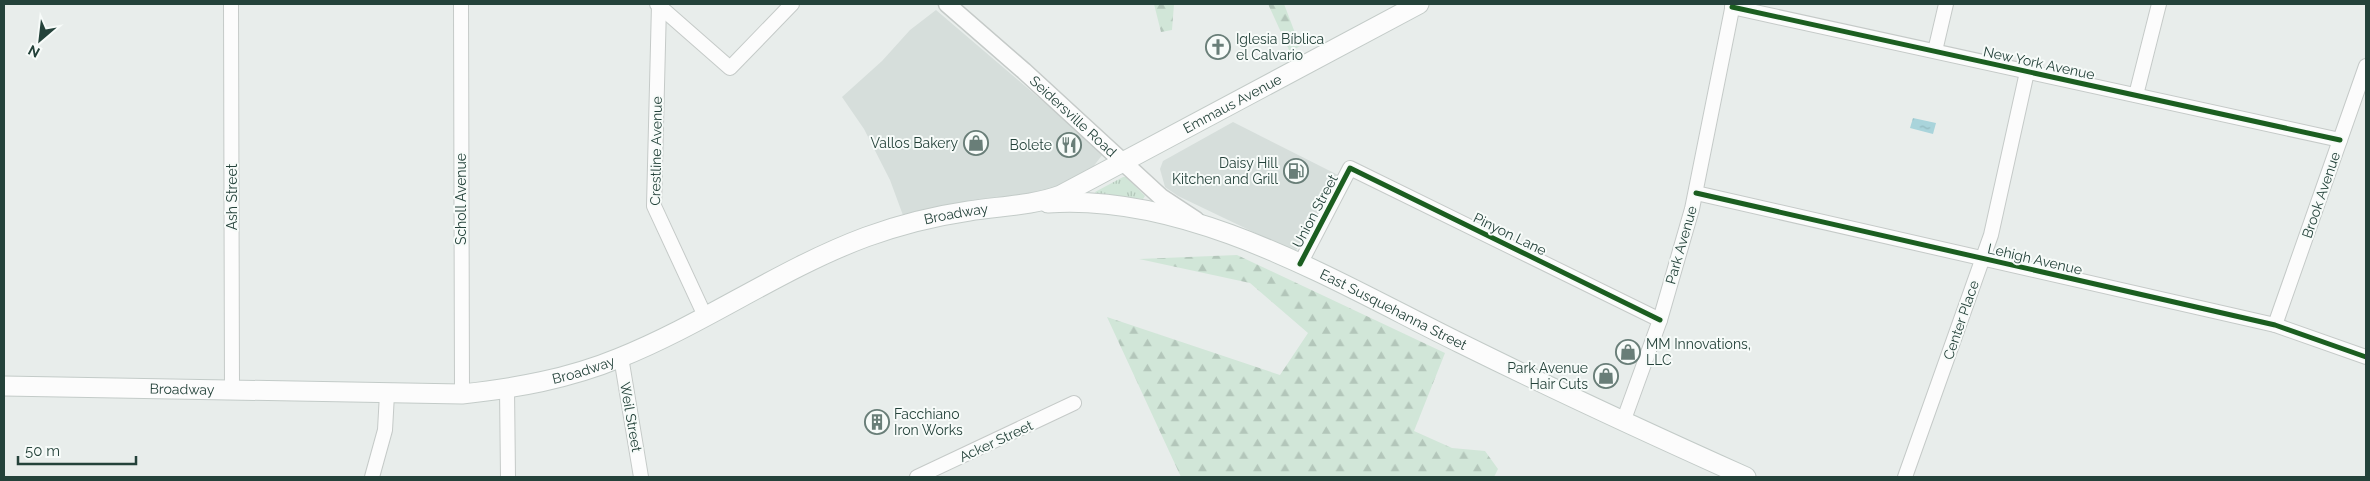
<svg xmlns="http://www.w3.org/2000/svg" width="2370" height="481" font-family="Raleway,sans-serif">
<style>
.built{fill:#d6dedb}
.grass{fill:url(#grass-tufts)}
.forest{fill:url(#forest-firs)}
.water{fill:url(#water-ripples)}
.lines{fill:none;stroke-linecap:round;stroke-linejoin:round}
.minor-casing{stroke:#c5cac8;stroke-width:16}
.tertiary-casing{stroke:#c5cac8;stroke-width:19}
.secondary-casing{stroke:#c3cbc8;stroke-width:21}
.minor{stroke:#fcfcfc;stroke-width:14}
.tertiary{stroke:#fcfcfc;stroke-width:16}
.secondary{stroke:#fcfcfc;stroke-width:19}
.cycleway-casing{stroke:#f7fbf9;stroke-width:8}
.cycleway{stroke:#1b5e20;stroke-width:5}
.labels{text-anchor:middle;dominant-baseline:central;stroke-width:4;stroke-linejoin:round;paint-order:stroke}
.poi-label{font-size:14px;fill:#24423a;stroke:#f7fbf9;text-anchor:end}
.street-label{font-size:14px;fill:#24423a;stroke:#f7fbf9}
</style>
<defs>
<pattern id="grass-tufts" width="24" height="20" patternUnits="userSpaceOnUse" patternTransform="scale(1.25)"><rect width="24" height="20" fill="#d1e6d8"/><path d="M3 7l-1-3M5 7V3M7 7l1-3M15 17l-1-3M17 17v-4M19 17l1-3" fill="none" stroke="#b3c6ba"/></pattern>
<pattern id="forest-firs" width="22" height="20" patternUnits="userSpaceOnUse" patternTransform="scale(1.25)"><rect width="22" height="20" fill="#d1e6d8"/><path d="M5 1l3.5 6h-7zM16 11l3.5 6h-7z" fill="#b3c6ba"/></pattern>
<pattern id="water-ripples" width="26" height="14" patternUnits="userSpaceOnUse" patternTransform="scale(1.25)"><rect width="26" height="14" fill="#a9d4db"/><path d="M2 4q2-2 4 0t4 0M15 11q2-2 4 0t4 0" fill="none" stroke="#91b7bd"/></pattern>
</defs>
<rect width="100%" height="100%" fill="#e8edeb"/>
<!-- built -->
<g class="built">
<path d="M 936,10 L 1099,149 L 1103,154 L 1093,167 L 1082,175 L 1055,188 L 904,218 L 890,180 L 864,129 L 842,97 L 882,61 L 910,30 Z"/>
<path d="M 1233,122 L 1338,175 L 1295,252 L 1178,196 L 1165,187 L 1160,169 L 1163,161 Z"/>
</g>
<!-- grass -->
<path class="grass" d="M 1123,177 L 1126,177 L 1145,196 L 1143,199 L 1096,194 L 1095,192 Z"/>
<!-- forest -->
<g class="forest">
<path d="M 1154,4 L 1174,4 L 1172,30 L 1161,32 Z"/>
<path d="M 1268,4 L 1284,4 L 1300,46 L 1290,52 Z"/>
<path d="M 1237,255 L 1445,353 L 1414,431 L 1452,448 L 1485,451 L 1498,469 L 1494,477 L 1181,477 L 1107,317 L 1280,375 L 1308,333 L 1250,283 L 1139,259 Z"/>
</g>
<!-- water -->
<path class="water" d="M 1913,118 L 1936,123 L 1933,134 L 1910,128 Z"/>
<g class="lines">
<defs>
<g id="minor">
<path d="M 231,4 L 232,391"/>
<path d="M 461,4 L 462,394"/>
<path d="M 657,4 L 730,68 L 792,4"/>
<path d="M 659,5 L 654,206 L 705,316"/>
<path d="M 1732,7 L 2340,140"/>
<path d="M 1935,51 L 1946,4"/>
<path d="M 2136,95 L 2159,4"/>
<path d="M 1696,193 L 2275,325 L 2366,357"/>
<path d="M 1300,264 L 1350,168 L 1660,320"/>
<path d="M 2275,325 L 2366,66"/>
<path d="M 621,357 L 641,477"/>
<path d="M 507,389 L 508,477"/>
<path d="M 1623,422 L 1660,320 L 1692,209 L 1733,4"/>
<path d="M 372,477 L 385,430 L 387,394"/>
<path d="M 917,477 L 1074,403"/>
<path d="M 1905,477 L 1991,235 L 2027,72"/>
</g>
<g id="tertiary">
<path id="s1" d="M 947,4 L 1024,71 L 1161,197 L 1196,220"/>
</g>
<g id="secondary">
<path id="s2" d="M 1048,203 C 1191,193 1336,282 1460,343 C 1555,390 1650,434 1746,477"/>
<path id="s3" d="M 4,386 L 462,394 C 516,388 568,379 619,358 C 704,324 780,269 866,237 C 899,225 935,216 969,211 C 1000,206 1031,206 1061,195 L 1419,4"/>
</g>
</defs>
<!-- minor casing -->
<use href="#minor" class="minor-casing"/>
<!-- tertiary casing -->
<use href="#tertiary" class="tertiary-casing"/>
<!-- secondary casing -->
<use href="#secondary" class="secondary-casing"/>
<!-- minor -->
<use href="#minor" class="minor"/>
<!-- tertiary -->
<use href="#tertiary" class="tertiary"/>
<!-- secondary -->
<use href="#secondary" class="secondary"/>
<defs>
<g id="cycleway">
<path d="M 1732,7 L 2340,140"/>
<path d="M 1696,193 L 2275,325 L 2366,357"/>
<path d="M 1300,264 L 1350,168 L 1660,320"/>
</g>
</defs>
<!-- cycleway casing -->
<use href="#cycleway" class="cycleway-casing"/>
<!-- cycleway -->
<use href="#cycleway" class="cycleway"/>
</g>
<!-- icons -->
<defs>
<symbol id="church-ring" viewBox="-11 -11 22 22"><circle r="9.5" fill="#f7fbf9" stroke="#697e78" stroke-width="1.5"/><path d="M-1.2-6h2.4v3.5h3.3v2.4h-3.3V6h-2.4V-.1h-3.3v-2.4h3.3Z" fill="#697e78"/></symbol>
<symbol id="shop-ring" viewBox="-11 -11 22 22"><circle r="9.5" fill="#f7fbf9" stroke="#697e78" stroke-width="1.5"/><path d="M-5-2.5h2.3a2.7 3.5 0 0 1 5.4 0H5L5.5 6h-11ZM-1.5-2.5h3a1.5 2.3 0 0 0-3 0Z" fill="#697e78"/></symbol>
<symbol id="restaurant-ring" viewBox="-11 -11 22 22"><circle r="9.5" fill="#f7fbf9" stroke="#697e78" stroke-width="1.5"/><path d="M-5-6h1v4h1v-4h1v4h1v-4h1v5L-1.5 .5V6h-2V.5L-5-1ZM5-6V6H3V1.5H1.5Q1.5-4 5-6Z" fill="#697e78"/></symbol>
<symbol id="fuel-ring" viewBox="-11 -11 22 22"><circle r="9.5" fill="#f7fbf9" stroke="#697e78" stroke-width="1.5"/><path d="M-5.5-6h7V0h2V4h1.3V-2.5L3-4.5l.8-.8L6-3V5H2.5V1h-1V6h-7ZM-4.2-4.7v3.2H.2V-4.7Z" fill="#697e78"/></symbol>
<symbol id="building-ring" viewBox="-11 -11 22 22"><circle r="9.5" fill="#f7fbf9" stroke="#697e78" stroke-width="1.5"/><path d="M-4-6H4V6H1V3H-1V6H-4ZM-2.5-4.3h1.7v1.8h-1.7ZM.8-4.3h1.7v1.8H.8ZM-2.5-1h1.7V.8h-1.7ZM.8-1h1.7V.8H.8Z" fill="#697e78"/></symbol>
</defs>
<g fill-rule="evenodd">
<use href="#church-ring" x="1204" y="33" width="28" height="28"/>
<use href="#shop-ring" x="962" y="129" width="28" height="28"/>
<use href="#restaurant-ring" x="1055" y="131" width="28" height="28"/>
<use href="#fuel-ring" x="1282" y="157" width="28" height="28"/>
<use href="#shop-ring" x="1614" y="338" width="28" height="28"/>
<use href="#shop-ring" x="1592" y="362" width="28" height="28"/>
<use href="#building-ring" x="863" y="408" width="28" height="28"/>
</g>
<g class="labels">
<!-- poi labels -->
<g class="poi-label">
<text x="1236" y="39" text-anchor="start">Iglesia Bíblica<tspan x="1236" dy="16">el Calvario</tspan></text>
<text x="958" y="143">Vallos Bakery</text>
<text x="1052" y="145">Bolete</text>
<text x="1278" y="163">Daisy Hill<tspan x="1278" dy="16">Kitchen and Grill</tspan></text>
<text x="1646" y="344" text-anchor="start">MM Innovations,<tspan x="1646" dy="16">LLC</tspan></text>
<text x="1588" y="368">Park Avenue<tspan x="1588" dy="16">Hair Cuts</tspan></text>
<text x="894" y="414" text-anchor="start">Facchiano<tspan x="894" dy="16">Iron Works</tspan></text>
</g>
<!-- street labels -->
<g class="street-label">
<text transform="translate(2039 63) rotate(12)">New York Avenue</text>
<text stroke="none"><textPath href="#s3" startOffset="1289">Emmaus Avenue</textPath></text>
<text stroke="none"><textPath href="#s1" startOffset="169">Seidersville Road</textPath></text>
<text transform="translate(656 151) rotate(-89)">Crestline Avenue</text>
<text transform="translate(2321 195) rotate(-71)">Brook Avenue</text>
<text transform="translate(232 197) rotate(-90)">Ash Street</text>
<text transform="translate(461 199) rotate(-90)">Scholl Avenue</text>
<text transform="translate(1315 211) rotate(-62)">Union Street</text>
<text stroke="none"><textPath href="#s3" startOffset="988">Broadway</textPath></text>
<text transform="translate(1510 234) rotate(26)">Pinyon Lane</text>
<text transform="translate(1681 245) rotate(-74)">Park Avenue</text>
<text transform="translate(2035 259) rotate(13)">Lehigh Avenue</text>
<text stroke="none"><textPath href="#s2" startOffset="366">East Susquehanna Street</textPath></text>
<text transform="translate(1961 320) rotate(-71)">Center Place</text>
<text stroke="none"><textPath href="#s3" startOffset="582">Broadway</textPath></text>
<text stroke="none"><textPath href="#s3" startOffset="178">Broadway</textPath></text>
<text transform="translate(631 417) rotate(80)">Weil Street</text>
<text transform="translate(996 441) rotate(-25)">Acker Street</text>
</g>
</g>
<!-- border -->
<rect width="2370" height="481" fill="none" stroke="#24423a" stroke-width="10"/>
<!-- north arrow -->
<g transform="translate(40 40) rotate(208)" stroke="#f7fbf9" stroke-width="4" paint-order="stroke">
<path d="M0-4L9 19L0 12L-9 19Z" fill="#24423a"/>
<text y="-8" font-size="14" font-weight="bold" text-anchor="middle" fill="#24423a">N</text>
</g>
<!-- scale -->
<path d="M18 456v8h118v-8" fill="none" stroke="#24423a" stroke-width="2.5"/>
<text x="25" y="456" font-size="15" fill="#24423a" stroke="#f7fbf9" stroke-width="4" paint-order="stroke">50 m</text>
</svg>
